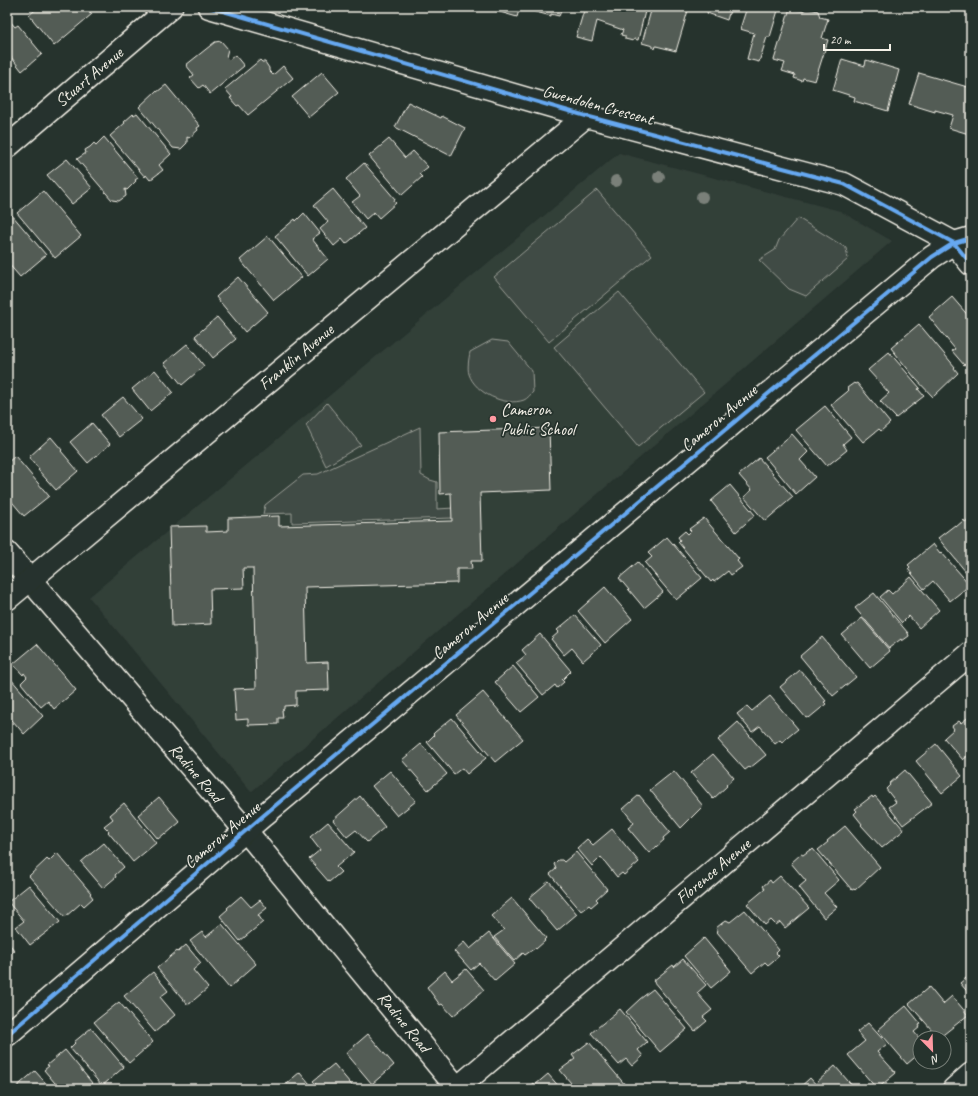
<svg xmlns="http://www.w3.org/2000/svg" width="978" height="1096" font-family="Caveat,sans-serif">
<style>
.built{fill:#333f39}
.green{fill:#414b45;stroke:#9a9e96}
.building{fill:#525c55;stroke:#f4f1e8}
.lines{fill:none;stroke-linecap:round;stroke-linejoin:round}
.minor-casing{stroke:#f4f1e8;stroke-width:25}
.minor{stroke:#26332d;stroke-width:22}
.cycleway-casing{stroke:#26332d;stroke-width:6}
.cycleway{stroke:#66a8f1;stroke-width:4}
.tree{fill:#7a8079}
.poi-dot{fill:#ff9aa2;stroke:#26332d;stroke-width:1.5}
.labels{text-anchor:middle;dominant-baseline:central;stroke-width:3.5;stroke-linejoin:round;paint-order:stroke}
.street-label{font-size:17px;fill:#f4f1e8;stroke:#26332d}
.poi-label{font-size:17px;fill:#f4f1e8;stroke:#26332d;text-anchor:start}
</style>
<rect width="100%" height="100%" fill="#26332d"/>
<filter id="ink" filterUnits="userSpaceOnUse"><feTurbulence type="fractalNoise" baseFrequency=".025" numOctaves="2"/><feDisplacementMap in="SourceGraphic" scale="8" xChannelSelector="R" yChannelSelector="G"/><feConvolveMatrix kernelMatrix="1 2 1 2 8 2 1 2 1" color-interpolation-filters="sRGB"/></filter>
<g filter="url(#ink)">
<!-- built -->
<path class="built" d="M 619,153 L 840,211 L 892,241 L 251,792 L 89,597 Z"/>
<!-- green -->
<g class="green">
<path d="M 597,190 L 652,255 L 549,342 L 494,277 Z"/>
<path d="M 798,218 L 846,248 L 848,259 L 806,296 L 789,289 L 759,260 L 775,250 L 779,240 Z"/>
<path d="M 619,292 L 704,392 L 638,447 L 554,347 Z"/>
<path d="M 492,340 L 508,342 L 532,371 L 533,392 C 531,394 527,399 524,400 C 505,407 475,393 469,374 C 467,368 469,358 470,352 Z"/>
<path d="M 327,403 L 361,445 L 326,466 L 306,425 Z"/>
<path d="M 420,427 L 421,475 L 430,480 L 437,482 L 437,509 L 454,508 L 453,518 L 292,523 L 292,513 L 263,514 L 265,505 L 303,475 L 318,474 Z"/>
</g>
<!-- building -->
<g class="building">
<path d="M 39,7 L 86,7 L 92,14 L 54,46 L 29,15 Z"/>
<path d="M 483,7 L 520,7 L 517,17 Z"/>
<path d="M 527,7 L 563,7 L 559,16 L 551,14 L 551,16 L 532,11 L 533,9 Z"/>
<path d="M 585,7 L 598,7 L 607,10 L 608,7 L 646,7 L 638,40 L 634,39 L 633,41 L 625,39 L 625,36 L 621,35 L 623,30 L 597,21 L 592,41 L 576,37 Z"/>
<path d="M 652,7 L 689,7 L 676,51 L 656,46 L 655,49 L 653,48 L 653,46 L 642,43 Z"/>
<path d="M 703,7 L 731,7 L 727,20 L 707,13 L 708,10 L 703,9 Z"/>
<path d="M 747,7 L 779,7 L 770,37 L 767,37 L 759,62 L 747,59 L 754,33 L 740,29 Z"/>
<path d="M 790,8 L 803,11 L 807,8 L 818,11 L 820,17 L 828,19 L 822,38 L 828,40 L 815,81 L 803,78 L 802,81 L 794,78 L 795,75 L 782,71 L 785,63 L 774,60 Z"/>
<path d="M 9,20 L 15,27 L 18,25 L 42,54 L 22,71 L 7,52 L 7,22 Z"/>
<path d="M 221,41 L 228,49 L 226,57 L 229,60 L 235,55 L 244,66 L 210,94 L 203,85 L 199,88 L 190,78 L 194,75 L 186,65 L 215,42 Z"/>
<path d="M 842,59 L 865,66 L 866,60 L 899,70 L 888,111 L 854,101 L 855,97 L 833,90 Z"/>
<path d="M 260,60 L 262,62 L 265,62 L 269,68 L 269,71 L 273,75 L 283,66 L 293,78 L 248,115 L 239,105 L 237,106 L 236,105 L 230,98 L 232,97 L 225,89 Z"/>
<path d="M 322,72 L 339,92 L 309,117 L 292,97 Z"/>
<path d="M 7,73 L 13,80 L 7,85 Z"/>
<path d="M 919,73 L 971,88 L 971,106 L 970,111 L 971,111 L 971,128 L 969,134 L 949,128 L 953,115 L 935,110 L 935,112 L 909,104 Z"/>
<path d="M 166,85 L 200,126 L 197,128 L 198,130 L 189,138 L 187,137 L 187,143 L 181,149 L 173,148 L 139,107 L 156,91 L 157,92 Z"/>
<path d="M 408,102 L 441,118 L 442,116 L 465,128 L 451,156 L 395,127 Z"/>
<path d="M 137,113 L 171,154 L 159,165 L 163,170 L 150,180 L 146,175 L 145,177 L 110,136 L 125,123 L 124,122 L 133,114 L 134,115 Z"/>
<path d="M 104,137 L 138,178 L 135,180 L 136,181 L 127,190 L 125,189 L 126,196 L 119,201 L 112,200 L 77,159 L 86,153 L 85,150 L 90,147 L 94,143 L 96,145 Z"/>
<path d="M 389,139 L 405,158 L 413,151 L 428,167 L 419,174 L 422,177 L 402,195 L 369,156 Z"/>
<path d="M 67,159 L 92,188 L 72,204 L 47,175 Z"/>
<path d="M 364,163 L 395,199 L 394,201 L 396,203 L 379,218 L 374,212 L 366,219 L 352,202 L 360,196 L 346,179 Z"/>
<path d="M 333,189 L 365,228 L 346,244 L 342,239 L 334,246 L 320,229 L 328,222 L 314,205 Z"/>
<path d="M 43,191 L 81,236 L 55,258 L 17,213 Z"/>
<path d="M 304,213 L 320,233 L 312,239 L 328,259 L 308,276 L 275,236 L 295,219 L 296,221 Z"/>
<path d="M 12,215 L 46,255 L 20,277 L 7,262 L 7,219 Z"/>
<path d="M 268,236 L 302,277 L 274,300 L 240,260 Z"/>
<path d="M 238,277 L 268,312 L 245,332 L 216,297 Z"/>
<path d="M 952,297 L 971,319 L 971,360 L 964,365 L 952,351 L 955,349 L 929,317 Z"/>
<path d="M 217,317 L 236,339 L 213,358 L 195,336 Z"/>
<path d="M 919,324 L 955,367 L 954,368 L 958,373 L 933,397 L 915,378 L 891,348 Z"/>
<path d="M 187,344 L 204,366 L 182,385 L 164,363 Z"/>
<path d="M 889,352 L 920,388 L 918,389 L 924,396 L 896,418 L 880,401 L 889,393 L 868,370 Z"/>
<path d="M 155,370 L 173,392 L 150,411 L 132,389 Z"/>
<path d="M 854,383 L 855,384 L 857,383 L 890,423 L 881,431 L 879,429 L 863,442 L 831,405 L 847,392 L 849,390 L 847,388 Z"/>
<path d="M 123,397 L 142,419 L 119,437 L 101,415 Z"/>
<path d="M 825,406 L 851,437 L 843,444 L 847,450 L 827,466 L 796,430 Z"/>
<path d="M 92,423 L 110,444 L 88,463 L 70,442 Z"/>
<path d="M 549,428 L 551,490 L 480,493 L 482,561 L 471,561 L 472,569 L 457,569 L 457,583 L 305,587 L 307,663 L 328,662 L 329,690 L 296,691 L 296,705 L 284,706 L 284,709 L 282,710 L 283,718 L 278,718 L 278,724 L 248,725 L 248,719 L 236,720 L 234,689 L 256,688 L 253,568 L 243,568 L 244,588 L 210,589 L 211,624 L 172,626 L 169,527 L 206,526 L 206,532 L 228,531 L 228,518 L 279,516 L 279,526 L 452,521 L 451,493 L 440,494 L 439,432 Z"/>
<path d="M 792,434 L 808,452 L 800,460 L 815,477 L 796,494 L 765,457 Z"/>
<path d="M 51,437 L 62,450 L 61,451 L 78,471 L 56,490 L 38,470 L 39,469 L 29,457 Z"/>
<path d="M 15,456 L 49,496 L 24,516 L 7,496 L 7,463 Z"/>
<path d="M 759,458 L 793,497 L 765,521 L 744,497 L 752,490 L 739,475 Z"/>
<path d="M 730,485 L 755,515 L 736,532 L 711,501 Z"/>
<path d="M 704,518 L 739,559 L 737,561 L 742,567 L 731,575 L 728,571 L 714,582 L 713,580 L 711,582 L 678,542 L 680,540 L 678,537 L 685,531 L 688,534 L 691,531 L 689,529 Z"/>
<path d="M 964,520 L 965,522 L 968,520 L 971,523 L 971,578 L 938,538 L 955,525 L 956,527 Z"/>
<path d="M 667,537 L 702,578 L 676,600 L 645,563 L 652,557 L 648,553 Z"/>
<path d="M 933,544 L 940,553 L 941,552 L 970,585 L 950,601 L 933,581 L 924,589 L 908,569 L 910,567 L 908,565 Z"/>
<path d="M 638,562 L 663,592 L 644,608 L 619,578 Z"/>
<path d="M 911,577 L 939,610 L 919,628 L 909,616 L 902,623 L 880,597 L 888,590 L 892,594 Z"/>
<path d="M 605,587 L 632,619 L 605,643 L 578,611 Z"/>
<path d="M 874,593 L 908,633 L 909,636 L 902,641 L 901,639 L 889,648 L 855,608 Z"/>
<path d="M 575,615 L 601,645 L 583,661 L 572,648 L 564,655 L 551,639 L 559,632 L 557,630 Z"/>
<path d="M 862,618 L 890,651 L 870,668 L 842,635 Z"/>
<path d="M 540,634 L 571,671 L 562,680 L 564,682 L 557,688 L 555,685 L 543,695 L 516,663 L 526,655 L 522,650 Z"/>
<path d="M 822,637 L 856,677 L 833,696 L 800,656 Z"/>
<path d="M 37,644 L 76,690 L 54,709 L 48,701 L 41,707 L 21,683 L 27,677 L 24,673 L 23,675 L 13,664 Z"/>
<path d="M 513,666 L 539,697 L 521,712 L 495,682 Z"/>
<path d="M 800,670 L 826,701 L 824,702 L 826,704 L 809,718 L 808,717 L 806,718 L 780,687 Z"/>
<path d="M 10,678 L 43,716 L 24,734 L 7,714 L 7,680 Z"/>
<path d="M 483,692 L 523,739 L 495,762 L 456,715 Z"/>
<path d="M 770,696 L 798,729 L 782,742 L 780,740 L 775,744 L 760,726 L 752,732 L 737,714 L 747,706 L 752,711 Z"/>
<path d="M 971,715 L 971,753 L 963,760 L 944,738 L 954,729 L 952,726 L 959,721 L 961,723 Z"/>
<path d="M 452,718 L 486,758 L 467,774 L 462,768 L 454,774 L 427,742 L 434,735 L 433,734 L 435,732 Z"/>
<path d="M 738,722 L 766,755 L 750,768 L 749,767 L 745,770 L 718,740 Z"/>
<path d="M 421,744 L 447,774 L 428,790 L 402,760 Z"/>
<path d="M 936,744 L 962,776 L 942,793 L 916,761 Z"/>
<path d="M 713,754 L 734,778 L 726,785 L 727,786 L 713,799 L 691,773 Z"/>
<path d="M 905,770 L 932,803 L 903,825 L 889,807 L 896,802 L 886,789 L 890,785 L 889,784 Z"/>
<path d="M 390,771 L 416,801 L 397,816 L 372,786 Z"/>
<path d="M 674,771 L 703,806 L 681,828 L 650,790 Z"/>
<path d="M 639,795 L 670,832 L 663,838 L 664,840 L 649,853 L 628,828 L 634,823 L 623,809 Z"/>
<path d="M 360,796 L 385,827 L 367,842 L 356,830 L 347,837 L 333,820 Z"/>
<path d="M 872,796 L 873,798 L 875,796 L 904,830 L 882,848 L 861,825 L 862,824 L 854,814 L 857,811 L 855,809 Z"/>
<path d="M 159,797 L 180,822 L 165,835 L 164,834 L 158,839 L 138,815 Z"/>
<path d="M 124,803 L 156,843 L 133,862 L 108,832 L 109,831 L 104,826 L 113,819 L 110,815 Z"/>
<path d="M 328,822 L 354,852 L 336,867 L 341,872 L 329,882 L 309,859 L 320,850 L 310,837 Z"/>
<path d="M 845,826 L 880,867 L 855,890 L 854,889 L 852,890 L 818,850 L 828,842 L 827,841 Z"/>
<path d="M 612,829 L 639,862 L 624,875 L 622,873 L 617,877 L 601,857 L 592,866 L 577,848 L 587,839 L 593,845 Z"/>
<path d="M 104,843 L 124,867 L 115,875 L 116,877 L 103,888 L 81,862 Z"/>
<path d="M 811,849 L 812,850 L 813,849 L 839,880 L 824,893 L 837,907 L 824,918 L 799,887 L 806,881 L 791,863 L 801,854 L 803,855 Z"/>
<path d="M 576,852 L 607,889 L 596,899 L 598,901 L 591,907 L 589,905 L 581,911 L 550,874 L 556,869 L 554,864 L 558,860 L 562,860 L 564,862 Z"/>
<path d="M 57,853 L 91,893 L 90,894 L 93,898 L 84,906 L 81,903 L 65,917 L 29,876 L 47,859 L 49,861 Z"/>
<path d="M 780,876 L 809,908 L 785,928 L 780,922 L 776,925 L 771,920 L 765,925 L 747,904 L 765,889 L 763,886 L 770,880 L 772,883 Z"/>
<path d="M 549,881 L 577,914 L 557,931 L 529,898 Z"/>
<path d="M 29,885 L 60,922 L 30,945 L 16,927 L 24,921 L 8,902 Z"/>
<path d="M 241,896 L 251,907 L 260,900 L 267,908 L 258,915 L 263,922 L 240,941 L 220,916 L 228,909 L 227,908 Z"/>
<path d="M 512,898 L 546,938 L 544,940 L 545,941 L 536,949 L 535,948 L 525,955 L 523,953 L 514,961 L 494,937 L 504,930 L 491,916 Z"/>
<path d="M 745,910 L 779,950 L 776,953 L 779,956 L 768,965 L 765,962 L 752,973 L 717,932 L 718,931 L 716,928 L 726,920 L 730,922 Z"/>
<path d="M 222,924 L 256,964 L 229,988 L 190,941 L 202,932 L 206,937 Z"/>
<path d="M 489,933 L 515,964 L 495,981 L 479,963 L 471,970 L 454,951 L 464,942 L 470,949 Z"/>
<path d="M 704,938 L 731,971 L 711,988 L 684,956 Z"/>
<path d="M 7,941 L 14,950 L 7,956 Z"/>
<path d="M 186,945 L 201,963 L 193,970 L 208,988 L 188,1005 L 157,968 L 177,951 L 178,952 Z"/>
<path d="M 683,959 L 706,985 L 697,993 L 712,1010 L 703,1017 L 707,1021 L 695,1031 L 653,981 L 673,965 L 674,967 Z"/>
<path d="M 466,969 L 484,990 L 453,1016 L 442,1004 L 440,1005 L 427,987 L 445,971 L 452,980 Z"/>
<path d="M 153,972 L 168,991 L 160,997 L 175,1015 L 155,1032 L 124,996 Z"/>
<path d="M 971,974 L 971,996 L 960,983 Z"/>
<path d="M 929,987 L 943,1004 L 952,996 L 968,1015 L 939,1038 L 909,1004 Z"/>
<path d="M 653,989 L 687,1029 L 660,1052 L 626,1012 L 640,999 Z"/>
<path d="M 119,1002 L 153,1042 L 129,1063 L 94,1022 Z"/>
<path d="M 906,1006 L 921,1024 L 919,1025 L 920,1027 L 914,1032 L 920,1039 L 920,1053 L 907,1064 L 878,1030 Z"/>
<path d="M 620,1009 L 647,1042 L 638,1050 L 643,1056 L 632,1066 L 626,1059 L 619,1065 L 591,1033 Z"/>
<path d="M 868,1023 L 887,1044 L 877,1052 L 896,1073 L 877,1089 L 848,1055 L 865,1041 L 857,1032 Z"/>
<path d="M 91,1028 L 124,1067 L 102,1086 L 70,1048 L 75,1043 L 74,1042 Z"/>
<path d="M 368,1034 L 394,1065 L 372,1084 L 346,1053 Z"/>
<path d="M 589,1042 L 626,1086 L 622,1089 L 576,1089 L 560,1070 L 575,1059 L 572,1055 Z"/>
<path d="M 65,1050 L 97,1089 L 60,1089 L 44,1070 L 49,1066 L 47,1065 Z"/>
<path d="M 334,1064 L 355,1089 L 320,1089 L 313,1081 Z"/>
<path d="M 835,1066 L 855,1089 L 821,1089 L 816,1083 Z"/>
<path d="M 35,1071 L 51,1089 L 14,1089 Z"/>
<path d="M 300,1072 L 314,1089 L 280,1089 Z"/>
<path d="M 548,1074 L 561,1089 L 527,1089 L 534,1083 L 535,1085 Z"/>
<path d="M 810,1078 L 820,1089 L 798,1089 Z"/>
</g>
<g class="lines">
<defs>
<g id="minor">
<path d="M 209,7 L 586,116 L 844,184 L 954,243 L 971,264"/>
<path d="M 7,147 L 171,7"/>
<path d="M 7,553 L 246,831 L 458,1089"/>
<path d="M 7,599 L 586,116"/>
<path d="M 7,1035 L 264,815 L 932,257 L 954,243 L 971,238"/>
<path d="M 456,1089 L 971,653"/>
<path d="M 954,1089 L 971,1074"/>
</g>
</defs>
<!-- minor casing -->
<use href="#minor" class="minor-casing"/>
<!-- minor -->
<use href="#minor" class="minor"/>
<defs>
<g id="cycleway">
<path d="M 209,7 L 586,116 L 844,184 L 954,243 L 971,264"/>
<path d="M 7,1035 L 264,815 L 932,257 L 954,243 L 971,238"/>
</g>
</defs>
<!-- cycleway casing -->
<use href="#cycleway" class="cycleway-casing"/>
<!-- cycleway -->
<use href="#cycleway" class="cycleway"/>
</g>
<!-- trees -->
<g class="tree">
<circle cx="659" cy="177" r="6"/>
<circle cx="616" cy="181" r="6"/>
<circle cx="702" cy="197" r="6"/>
</g>
</g>
<!-- markers -->
<circle class="poi-dot" cx="493" cy="419" r="4"/>
<g class="labels">
<!-- street labels -->
<g class="street-label">
<text transform="translate(89 77) rotate(-40)">Stuart Avenue</text>
<text transform="translate(598 105) rotate(15)">Gwendolen Crescent</text>
<text transform="translate(296 357) rotate(-40)">Franklin Avenue</text>
<text transform="translate(719 418) rotate(-40)">Cameron Avenue</text>
<text transform="translate(470 626) rotate(-40)">Cameron Avenue</text>
<text transform="translate(196 773) rotate(49)">Radine Road</text>
<text transform="translate(222 835) rotate(-40)">Cameron Avenue</text>
<text transform="translate(713 871) rotate(-40)">Florence Avenue</text>
<text transform="translate(404 1022) rotate(51)">Radine Road</text>
</g>
<!-- poi labels -->
<g class="poi-label">
<text x="501" y="409">Cameron<tspan x="501" dy="20">Public School</tspan></text>
</g>
</g>
<!-- margin -->
<rect width="978" height="1096" fill="none" stroke="#26332d" stroke-width="24"/>
<rect x="12" y="12" width="954" height="1072" fill="none" stroke="#f4f1e8" stroke-width="1.5" filter="url(#ink)"/>
<!-- north arrow -->
<g transform="translate(932 1050) rotate(157)"><circle r="19" fill="#26332d" stroke="#787f78"/>
<path d="M0-3L7 15L0 10L-7 15Z" fill="#ff9aa2"/>
<text y="-6" font-size="11" font-weight="bold" text-anchor="middle" fill="#f4f1e8">N</text>
</g>
<!-- scale -->
<path d="M824 44v6h66v-6" fill="none" stroke="#f4f1e8" stroke-width="2"/>
<text x="830" y="44" font-size="12" fill="#f4f1e8" stroke="#26332d" stroke-width="3" paint-order="stroke">20 m</text>
</svg>
